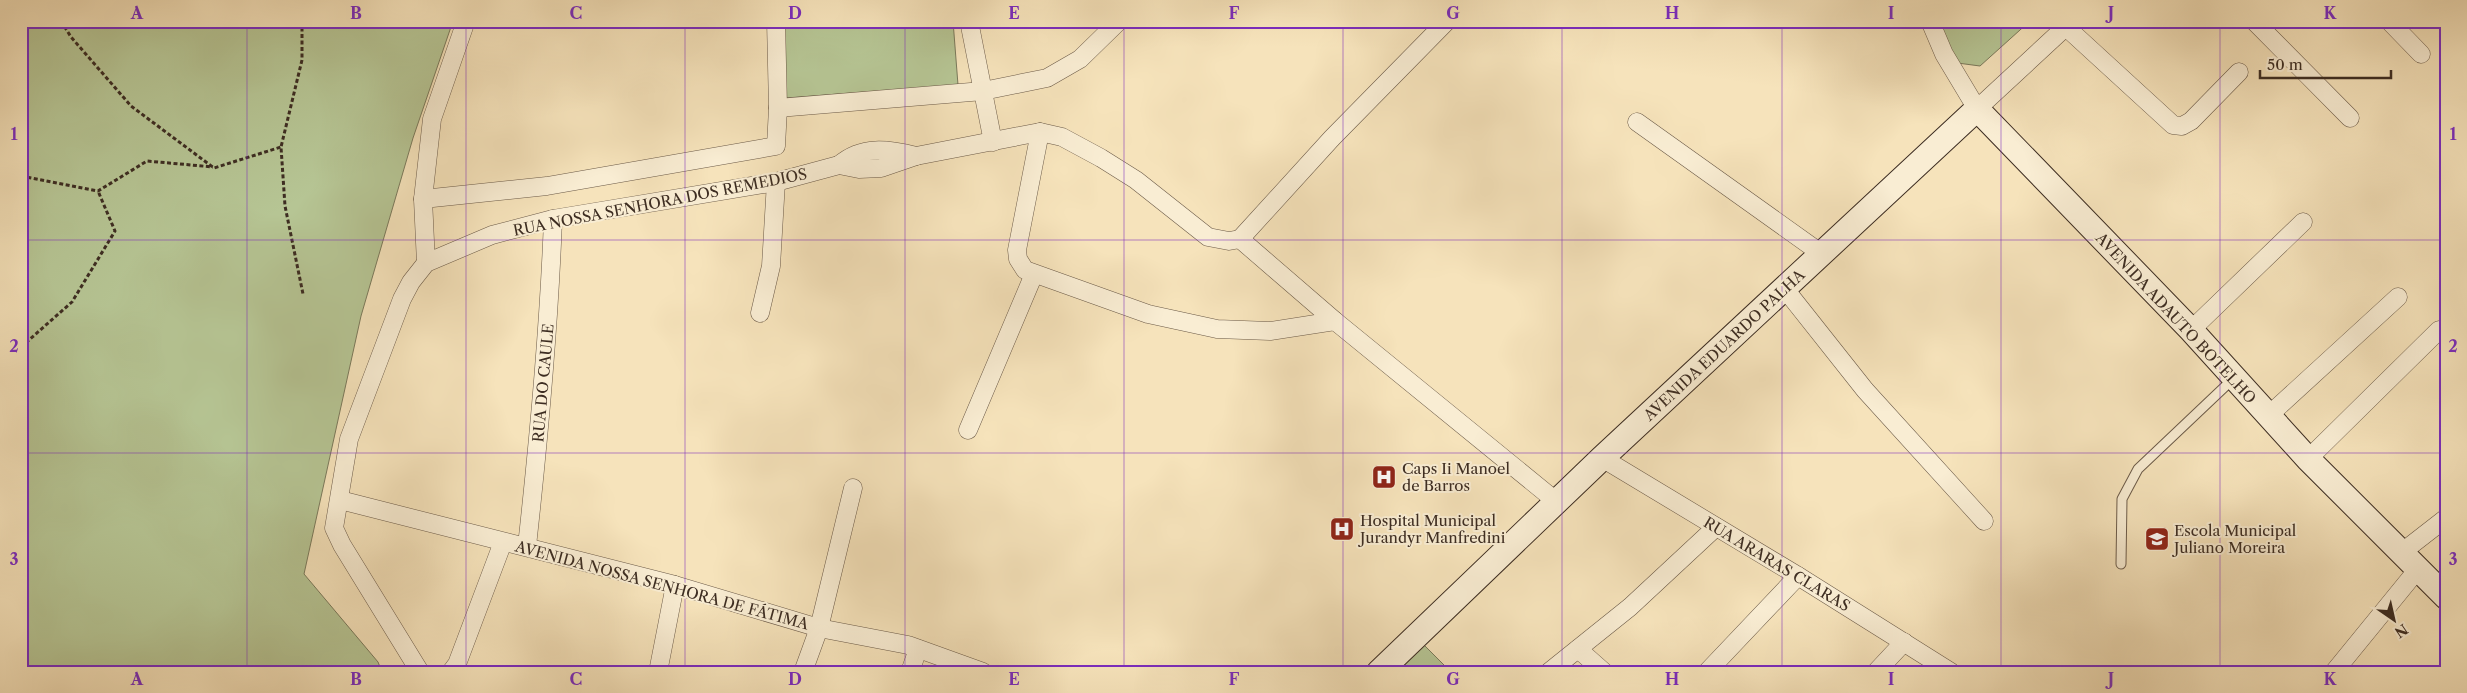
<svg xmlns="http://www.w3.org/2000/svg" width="2467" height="693" font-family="'Libre Caslon Text',serif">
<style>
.green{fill:#b6c594;stroke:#7a795b}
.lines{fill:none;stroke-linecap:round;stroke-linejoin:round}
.lane-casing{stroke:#6b5a48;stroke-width:11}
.street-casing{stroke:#6b5a48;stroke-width:19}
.secondary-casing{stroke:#3d2d22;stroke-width:26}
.path{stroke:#3d2d22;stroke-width:3;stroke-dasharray:4 2.5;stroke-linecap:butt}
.lane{stroke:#f9edd3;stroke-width:9}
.street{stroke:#f9edd3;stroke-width:18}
.secondary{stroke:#f9edd3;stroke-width:24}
.grid{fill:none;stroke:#7b2cbf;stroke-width:1;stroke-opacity:0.55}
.labels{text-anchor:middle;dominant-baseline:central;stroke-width:4;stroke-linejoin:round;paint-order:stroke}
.street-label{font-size:15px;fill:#3d2d22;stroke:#f9edd3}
.poi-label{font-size:15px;fill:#3d2d22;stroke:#f9edd3;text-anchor:start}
.neatline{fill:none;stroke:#7b2cbf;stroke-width:2}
.grid-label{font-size:16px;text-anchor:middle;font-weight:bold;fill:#7b2cbf}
</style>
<rect width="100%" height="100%" fill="#f6e3bb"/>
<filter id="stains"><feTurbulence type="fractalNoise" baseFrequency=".004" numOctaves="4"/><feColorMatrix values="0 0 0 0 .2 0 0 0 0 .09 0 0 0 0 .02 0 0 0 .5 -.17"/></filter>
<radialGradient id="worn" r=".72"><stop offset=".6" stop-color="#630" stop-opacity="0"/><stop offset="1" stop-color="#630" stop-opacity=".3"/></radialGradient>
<!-- green -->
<g class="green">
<path d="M 21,21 L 453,21 L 413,138 L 361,316 L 304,574 L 378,662 L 382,672 L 21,672 Z"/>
<path d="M 782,21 L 953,21 L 958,85 L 786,98 Z"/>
<path d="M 1936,21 L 2030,21 L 1980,66 L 1950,62 Z"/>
<path d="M 1423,644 L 1451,672 L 1393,672 Z"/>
</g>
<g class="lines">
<defs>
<path id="lane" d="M 2121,564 L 2122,499 L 2138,469 L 2234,378"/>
<g id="street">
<path d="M 969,21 L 993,142"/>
<path d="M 1447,21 L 1332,138 L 1240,239 L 1335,321 L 1557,502"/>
<path d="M 1930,21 L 1944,54 L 1977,109 L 2072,21"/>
<path d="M 2254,21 L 2350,118"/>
<path d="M 2389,21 L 2421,54"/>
<path d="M 2066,27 L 2173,125 L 2182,126 L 2191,121 L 2239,72"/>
<path d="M 778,108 L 983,91 L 1047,78 L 1080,59 L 1119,21"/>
<path d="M 1637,122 L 1822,254"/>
<path d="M 1040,132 L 1017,250 L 1018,259 L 1025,270 L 1148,314 L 1217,329 L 1270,331 L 1335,321"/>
<path d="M 839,165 C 862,145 888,149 916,156"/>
<path d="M 423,199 L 547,186 L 776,146 L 778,108 L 776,21"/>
<path d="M 426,263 L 423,199 L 432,119 L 466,21"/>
<path d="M 1785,289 L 1865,390 L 1984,521"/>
<path d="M 760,313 L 771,266 L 776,182"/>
<path d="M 2191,330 L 2303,222"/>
<path d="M 2268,416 L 2398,297"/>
<path d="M 968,430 L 1034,274"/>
<path d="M 1602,458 L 1798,576 L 1951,672"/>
<path d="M 2308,459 L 2439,330"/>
<path d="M 340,500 L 675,585 L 819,628 L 908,645 L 983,672"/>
<path d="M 527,546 C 539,437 549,328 553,219"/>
<path d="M 2401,553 L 2446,518"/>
<path d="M 1578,649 L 1604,672"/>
<path d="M 420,672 L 342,545 L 334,528 L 349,439 L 402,299 L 411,282 L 426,263 L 492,235 L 553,219 L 776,182 L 839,165 L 859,169 L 881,168 L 916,156 L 1040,132 L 1062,137 L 1101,158 L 1136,180 L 1208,237 L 1229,241 L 1240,239"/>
<path d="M 451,672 L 457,664 L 503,542"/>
<path d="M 658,672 L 675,585"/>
<path d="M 803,672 L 819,628 L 853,488"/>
<path d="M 910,672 L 918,649"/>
<path d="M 1549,672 L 1630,607 L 1716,527"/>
<path d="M 1707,672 L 1798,576"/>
<path d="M 1876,672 L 1904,642"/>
<path d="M 2334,672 L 2418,569"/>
</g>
<path id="secondary" d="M 1379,672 L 1602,458 L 1977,109 L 2191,330 L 2308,459 L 2446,597"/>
</defs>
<!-- lane casing -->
<use href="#lane" class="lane-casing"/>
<!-- street casing -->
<use href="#street" class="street-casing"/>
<!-- secondary casing -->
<use href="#secondary" class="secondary-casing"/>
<!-- path -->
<g class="path">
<path d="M 61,21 L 71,37 L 131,106 L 214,168 L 281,147"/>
<path d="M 302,21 L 302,60 L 281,147 L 285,206 L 303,294"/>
<path d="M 21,176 L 98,191 L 147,161 L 213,167"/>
<path d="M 21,347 L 72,302 L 115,231 L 98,191"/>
</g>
<!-- lane -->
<use href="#lane" class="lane"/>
<!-- street -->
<use href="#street" class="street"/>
<!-- secondary -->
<use href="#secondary" class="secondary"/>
</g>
<!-- grid -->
<path class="grid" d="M 247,21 L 247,672M 466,21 L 466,672M 685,21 L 685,672M 905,21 L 905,672M 1124,21 L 1124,672M 1343,21 L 1343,672M 1562,21 L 1562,672M 1782,21 L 1782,672M 2001,21 L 2001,672M 2220,21 L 2220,672M 21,240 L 2446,240M 21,453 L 2446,453"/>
<!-- icons -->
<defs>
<symbol id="hospital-square" viewBox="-11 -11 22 22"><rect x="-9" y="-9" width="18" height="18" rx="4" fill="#8f2418" stroke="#f9edd3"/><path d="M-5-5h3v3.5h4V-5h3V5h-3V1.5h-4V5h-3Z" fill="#fff"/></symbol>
<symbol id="school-square" viewBox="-11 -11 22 22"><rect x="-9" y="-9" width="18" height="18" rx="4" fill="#8f2418" stroke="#f9edd3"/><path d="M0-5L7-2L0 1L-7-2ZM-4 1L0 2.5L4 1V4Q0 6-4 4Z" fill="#fff"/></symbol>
</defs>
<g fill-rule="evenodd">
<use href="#hospital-square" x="1370" y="463" width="28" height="28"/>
<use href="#hospital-square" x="1328" y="515" width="28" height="28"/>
<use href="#school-square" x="2143" y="525" width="28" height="28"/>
</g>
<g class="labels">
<!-- street labels -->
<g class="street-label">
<text transform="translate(660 202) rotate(-11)">RUA NOSSA SENHORA DOS REMEDIOS</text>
<text transform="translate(2176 318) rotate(47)">AVENIDA ADAUTO BOTELHO</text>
<text transform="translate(1724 345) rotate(-43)">AVENIDA EDUARDO PALHA</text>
<text transform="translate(543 383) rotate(-85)">RUA DO CAULE</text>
<text transform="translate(1777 564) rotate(31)">RUA ARARAS CLARAS</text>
<text transform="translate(662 585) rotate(15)">AVENIDA NOSSA SENHORA DE FÁTIMA</text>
</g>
<!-- poi labels -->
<g class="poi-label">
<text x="1402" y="468">Caps Ii Manoel<tspan x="1402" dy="17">de Barros</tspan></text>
<text x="1360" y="520">Hospital Municipal<tspan x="1360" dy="17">Jurandyr Manfredini</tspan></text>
<text x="2174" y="530">Escola Municipal<tspan x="2174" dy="17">Juliano Moreira</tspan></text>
</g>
</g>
<!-- margin -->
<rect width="2467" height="693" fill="none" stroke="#f6e3bb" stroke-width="55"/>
<!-- north arrow -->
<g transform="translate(2394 620) rotate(146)" stroke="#f9edd3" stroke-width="4" paint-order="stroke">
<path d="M0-4L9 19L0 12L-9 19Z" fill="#3d2d22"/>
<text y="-8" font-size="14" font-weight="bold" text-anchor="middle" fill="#3d2d22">N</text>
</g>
<!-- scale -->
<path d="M2260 70v8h131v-8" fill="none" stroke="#3d2d22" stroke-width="2.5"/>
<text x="2267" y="70" font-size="15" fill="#3d2d22" stroke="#f9edd3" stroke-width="4" paint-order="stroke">50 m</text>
<rect x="28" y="28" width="2412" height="638" class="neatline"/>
<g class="grid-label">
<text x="137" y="19">A</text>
<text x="356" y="19">B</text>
<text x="576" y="19">C</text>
<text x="795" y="19">D</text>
<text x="1014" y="19">E</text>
<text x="1234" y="19">F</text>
<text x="1453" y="19">G</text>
<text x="1672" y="19">H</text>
<text x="1891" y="19">I</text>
<text x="2111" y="19">J</text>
<text x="2330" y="19">K</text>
<text x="14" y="140">1</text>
<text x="2453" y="140">1</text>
<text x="14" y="352">2</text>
<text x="2453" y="352">2</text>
<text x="14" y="565">3</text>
<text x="2453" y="565">3</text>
<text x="137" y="685">A</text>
<text x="356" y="685">B</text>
<text x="576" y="685">C</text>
<text x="795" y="685">D</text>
<text x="1014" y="685">E</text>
<text x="1234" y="685">F</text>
<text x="1453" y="685">G</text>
<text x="1672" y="685">H</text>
<text x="1891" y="685">I</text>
<text x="2111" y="685">J</text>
<text x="2330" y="685">K</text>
</g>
<rect width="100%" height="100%" filter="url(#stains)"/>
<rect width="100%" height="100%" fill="url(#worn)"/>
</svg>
